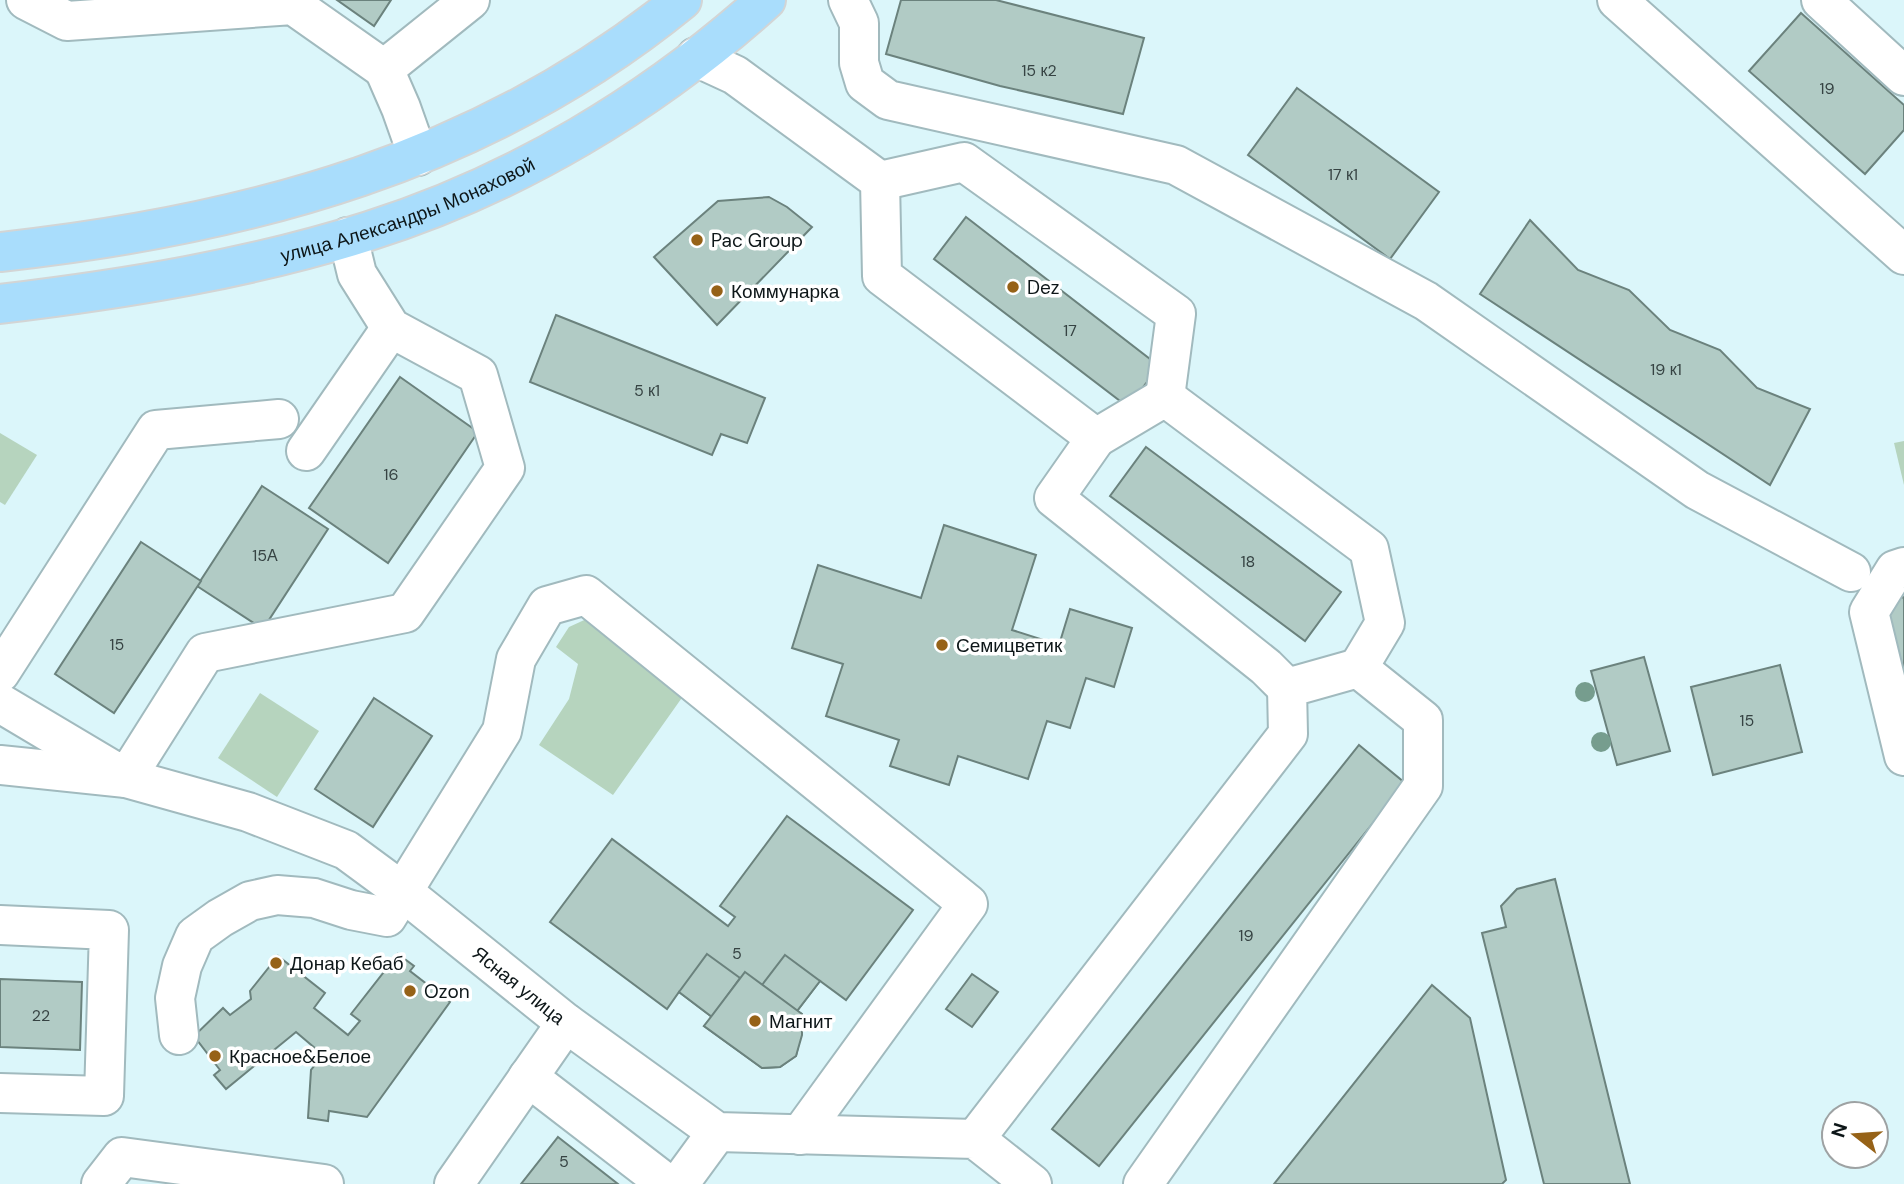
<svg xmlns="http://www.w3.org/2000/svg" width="1904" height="1184" font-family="'DM Sans',sans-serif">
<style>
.green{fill:#b6d4be}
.building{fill:#b1cbc5;stroke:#6b827d;stroke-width:2}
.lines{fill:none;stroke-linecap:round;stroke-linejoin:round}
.minor-casing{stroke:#a1babe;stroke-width:42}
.major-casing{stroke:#d3d5d5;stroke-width:42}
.minor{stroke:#fff;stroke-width:38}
.major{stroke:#a9ddfc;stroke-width:38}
.tree{fill:#769d8e}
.poi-dot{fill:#966217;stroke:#fff;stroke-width:2.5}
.labels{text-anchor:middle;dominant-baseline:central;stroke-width:7;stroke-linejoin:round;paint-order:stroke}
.number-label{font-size:16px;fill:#364343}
.street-label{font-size:19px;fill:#0d1618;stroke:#fff}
.poi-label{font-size:19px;fill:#0d1618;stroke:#fff;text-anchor:start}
</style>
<rect width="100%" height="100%" fill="#dbf6fa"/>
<!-- green -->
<g class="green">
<path d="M 0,433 L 37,455 L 5,505 L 0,502 Z"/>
<path d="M 1904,441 L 1904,485 L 1894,443 Z"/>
<path d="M 593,616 L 686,692 L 613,795 L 539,745 L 569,699 L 578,664 L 556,647 L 569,627 Z"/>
<path d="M 260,693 L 319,731 L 277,797 L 218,758 Z"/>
</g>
<!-- building -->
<g class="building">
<path d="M 337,0 L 391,0 L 374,26 Z"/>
<path d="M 901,0 L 996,0 L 1144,38 L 1123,114 L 1000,86 L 886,54 Z"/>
<path d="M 1801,13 L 1904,105 L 1904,130 L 1865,174 L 1749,71 Z"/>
<path d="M 1297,88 L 1439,192 L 1390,259 L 1248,155 Z"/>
<path d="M 769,197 L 787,207 L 812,227 L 717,325 L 654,257 L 718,201 Z"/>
<path d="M 966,217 L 1159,366 L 1128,407 L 934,259 Z"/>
<path d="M 1530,220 L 1578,270 L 1629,290 L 1670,330 L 1720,350 L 1757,388 L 1810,409 L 1770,485 L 1480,294 Z"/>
<path d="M 556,315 L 765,398 L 747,443 L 721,434 L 712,455 L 530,382 Z"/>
<path d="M 400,377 L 478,432 L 388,563 L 309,508 Z"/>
<path d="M 1146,447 L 1341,592 L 1305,641 L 1110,496 Z"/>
<path d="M 262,486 L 328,529 L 263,629 L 197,586 Z"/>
<path d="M 944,525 L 1036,555 L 1012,630 L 1059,645 L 1070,609 L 1132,628 L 1114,687 L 1086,678 L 1070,728 L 1047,721 L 1028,779 L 958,756 L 949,785 L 890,766 L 899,740 L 826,716 L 843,664 L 792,648 L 818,565 L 921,598 Z"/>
<path d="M 141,542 L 201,581 L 114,713 L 55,674 Z"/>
<path d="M 1904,597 L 1904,711 L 1877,604 Z"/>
<path d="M 1644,657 L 1670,751 L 1617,765 L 1591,671 Z"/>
<path d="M 1780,665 L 1802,752 L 1713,775 L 1691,687 Z"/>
<path d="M 374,698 L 432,736 L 373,827 L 315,789 Z"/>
<path d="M 1359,745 L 1405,783 L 1099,1166 L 1052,1129 Z"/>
<path d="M 787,816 L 913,910 L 846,1000 L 820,981 L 797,1011 L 802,1014 L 803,1025 L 796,1056 L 780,1067 L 762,1068 L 704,1026 L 712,1017 L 679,992 L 667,1009 L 550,922 L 612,839 L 728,926 L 735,917 L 720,906 Z"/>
<path d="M 1555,879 L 1630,1184 L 1544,1184 L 1482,933 L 1506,927 L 1501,906 L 1517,889 Z"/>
<path d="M 398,954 L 414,966 L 410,971 L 450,1002 L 367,1117 L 329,1111 L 328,1121 L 308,1118 L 311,1070 L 323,1055 L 296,1032 L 226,1089 L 214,1075 L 220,1070 L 194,1036 L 223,1008 L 230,1015 L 251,999 L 250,991 L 278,956 L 325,993 L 314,1008 L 348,1035 L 360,1021 L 351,1014 Z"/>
<path d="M 707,954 L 740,978 L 712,1017 L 679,992 Z"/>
<path d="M 785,955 L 820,981 L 797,1011 L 762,985 Z"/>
<path d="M 745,972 L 802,1014 L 802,1035 L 796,1056 L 780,1067 L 762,1068 L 704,1026 Z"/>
<path d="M 972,974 L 998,992 L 972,1027 L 946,1009 Z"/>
<path d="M 0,979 L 82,982 L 80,1050 L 0,1047 Z"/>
<path d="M 1432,985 L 1470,1018 L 1506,1180 L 1502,1184 L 1274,1184 Z"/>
<path d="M 558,1137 L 618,1184 L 521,1184 Z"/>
</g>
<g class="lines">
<defs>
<g id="minor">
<path d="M 26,0 L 67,21 L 293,5 L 384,69"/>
<path d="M 848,0 L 859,23 L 859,63 L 865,83 L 888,100 L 1176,165 L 1426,301 L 1697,490 L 1851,572"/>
<path d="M 1617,0 L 1904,255"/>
<path d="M 1821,0 L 1904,76"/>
<path d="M 696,57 L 735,75 L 880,181 L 882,276 L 1096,438 L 1054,498 L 1266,667 L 1287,688"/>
<path d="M 418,156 L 401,108 L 384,69 L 470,0"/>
<path d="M 880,181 L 964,162 L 1176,314 L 1165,397"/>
<path d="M 1096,438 L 1165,397 L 1369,549 L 1385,623 L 1358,668"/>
<path d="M 306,451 L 391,328"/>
<path d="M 1904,567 L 1895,570 L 1869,612 L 1904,756"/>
<path d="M 0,673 L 156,430 L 279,419"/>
<path d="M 0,703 L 126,778 L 205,653 L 405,613 L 505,468 L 478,375 L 391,328 L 357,274 L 348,237"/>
<path id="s1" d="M 0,765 L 126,778 L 248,812 L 346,850 L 403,892 L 566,1023 L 717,1132 L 975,1139 L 1032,1184"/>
<path d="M 0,925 L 109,930 L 104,1096 L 0,1093"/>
<path d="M 179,1035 L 175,998 L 182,966 L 195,936 L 220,918 L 250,901 L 277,895 L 314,898 L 351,910 L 387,917 L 502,731 L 516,659 L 547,606 L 586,595 L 968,904 L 800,1135"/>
<path d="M 528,1077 L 667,1184"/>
<path d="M 975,1139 L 1288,734 L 1287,688 L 1358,668 L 1423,720 L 1423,786 L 1143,1184"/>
<path d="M 101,1184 L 122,1157 L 324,1184"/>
<path d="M 454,1184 L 566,1023"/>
<path d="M 679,1184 L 717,1132"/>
</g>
<g id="major">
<path d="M 0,252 C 249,225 484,162 682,0"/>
<path id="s2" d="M 0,304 C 125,289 249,269 369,231 C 515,185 653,102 766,0"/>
</g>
</defs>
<!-- minor casing -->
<use href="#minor" class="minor-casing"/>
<!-- major casing -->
<use href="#major" class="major-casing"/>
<!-- minor -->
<use href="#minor" class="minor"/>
<!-- major -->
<use href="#major" class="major"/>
</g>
<!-- trees -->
<g class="tree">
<circle cx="1585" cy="692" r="10"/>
<circle cx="1601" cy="742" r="10"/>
</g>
<!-- markers -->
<g class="poi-dot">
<circle cx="697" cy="240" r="7"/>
<circle cx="1013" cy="287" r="7"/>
<circle cx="717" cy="291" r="7"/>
<circle cx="942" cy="645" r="7"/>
<circle cx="276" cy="963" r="7"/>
<circle cx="410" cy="991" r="7"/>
<circle cx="755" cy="1021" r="7"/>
<circle cx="215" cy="1056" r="7"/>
</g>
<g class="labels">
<!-- number labels -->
<g class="number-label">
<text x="1039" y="70">15 к2</text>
<text x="1827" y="88">19</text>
<text x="1343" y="174">17 к1</text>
<text x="1070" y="330">17</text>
<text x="1666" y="369">19 к1</text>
<text x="647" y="390">5 к1</text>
<text x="391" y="474">16</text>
<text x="265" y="555">15А</text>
<text x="1248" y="561">18</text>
<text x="117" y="644">15</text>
<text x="1747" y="720">15</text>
<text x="1246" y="935">19</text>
<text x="737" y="953">5</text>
<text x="41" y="1015">22</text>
<text x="564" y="1161">5</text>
</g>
<!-- street labels -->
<g class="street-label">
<text stroke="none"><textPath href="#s2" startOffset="420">улица Александры Монаховой</textPath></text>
<text stroke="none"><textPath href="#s1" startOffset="578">Ясная улица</textPath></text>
</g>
<!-- poi labels -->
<g class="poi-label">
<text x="711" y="240">Pac Group</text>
<text x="1027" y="287">Dez</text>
<text x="731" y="291">Коммунарка</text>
<text x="956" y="645">Семицветик</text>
<text x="290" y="963">Донар Кебаб</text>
<text x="424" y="991">Ozon</text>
<text x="769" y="1021">Магнит</text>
<text x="229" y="1056">Красное&amp;Белое</text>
</g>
</g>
<!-- north arrow -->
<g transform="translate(1855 1135) rotate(287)"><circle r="33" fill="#ffffff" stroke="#9ea2a3" stroke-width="2"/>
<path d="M0-5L12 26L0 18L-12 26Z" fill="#966217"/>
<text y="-10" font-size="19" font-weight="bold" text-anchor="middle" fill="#0d1618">N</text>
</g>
</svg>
